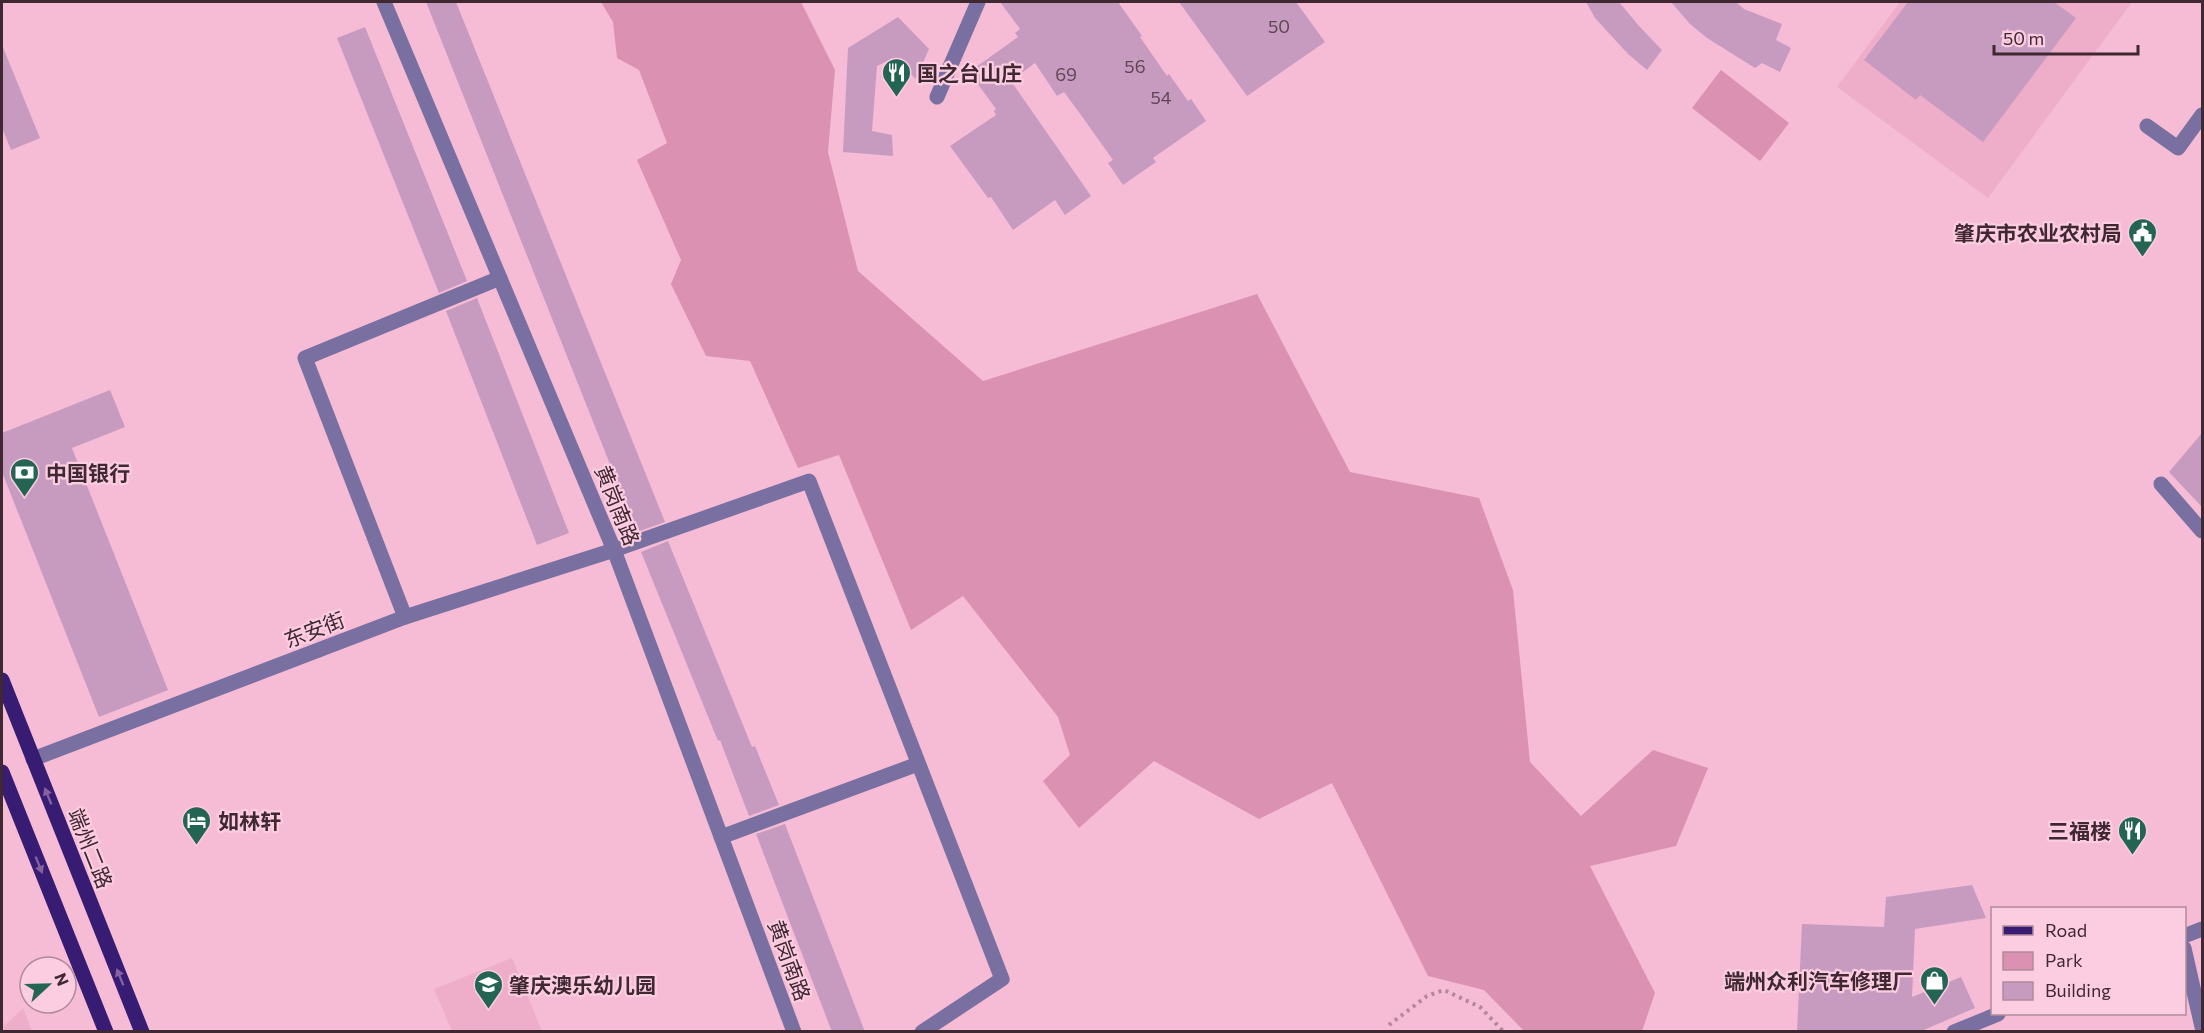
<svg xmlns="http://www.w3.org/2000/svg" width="2204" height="1033" font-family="Commissioner,'Noto Sans SC',sans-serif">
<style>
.built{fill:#eeaeca}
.green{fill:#db92b2}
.building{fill:#c79bc0}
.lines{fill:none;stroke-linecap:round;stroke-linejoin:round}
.path{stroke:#b5879b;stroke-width:4;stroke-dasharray:3 4.5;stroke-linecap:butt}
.minor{stroke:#7970a1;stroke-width:15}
.major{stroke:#381b73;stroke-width:15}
.oneway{fill:#86629f}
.labels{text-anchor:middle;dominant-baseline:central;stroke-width:4.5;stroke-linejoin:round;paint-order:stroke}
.number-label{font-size:18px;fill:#614556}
.poi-label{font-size:21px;font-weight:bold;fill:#3f2832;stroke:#fccde1;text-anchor:start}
.street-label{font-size:21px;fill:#3f2832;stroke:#fccde1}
</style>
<rect width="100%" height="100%" fill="#f6bcd5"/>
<!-- built -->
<g class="built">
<path d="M 1900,2 L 2132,2 L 1988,198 L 1837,87 Z"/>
<path d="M 512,958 L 542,1031 L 452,1031 L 434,989 Z"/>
<path d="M 23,1008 L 32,1031 L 2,1031 L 2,1028 Z"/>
</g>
<!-- green -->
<g class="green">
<path d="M 601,2 L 801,2 L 835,70 L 828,152 L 858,271 L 983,381 L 1257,294 L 1350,472 L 1479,498 L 1513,590 L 1530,762 L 1581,816 L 1653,750 L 1708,768 L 1676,846 L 1590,866 L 1655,993 L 1642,1031 L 1524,1031 L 1484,990 L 1428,976 L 1332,783 L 1259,819 L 1154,761 L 1079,828 L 1043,781 L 1070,755 L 1058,717 L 963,596 L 911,630 L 839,455 L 798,468 L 750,361 L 706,356 L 671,284 L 681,260 L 637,160 L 667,143 L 639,70 L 617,58 L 613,22 Z"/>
<path d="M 1721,70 L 1789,123 L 1760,161 L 1692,108 Z"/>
</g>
<!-- building -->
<g class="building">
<path d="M 426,2 L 456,2 L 665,522 L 637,532 Z"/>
<path d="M 1000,2 L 1118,2 L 1142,36 L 1140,37 L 1167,76 L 1169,74 L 1188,101 L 1191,99 L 1206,121 L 1153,158 L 1156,162 L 1123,185 L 1108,163 L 1113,160 L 1086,122 L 1064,92 L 1057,96 L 1035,63 L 1011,81 L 1091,196 L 1065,215 L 1055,200 L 1013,230 L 991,197 L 988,198 L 950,146 L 996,115 L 994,111 L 996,109 L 969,72 L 1018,37 L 1015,33 L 1020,29 Z"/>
<path d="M 1179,2 L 1296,2 L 1325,42 L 1247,96 Z"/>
<path d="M 1586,2 L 1619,2 L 1639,26 L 1662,50 L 1647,70 L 1628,54 L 1595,18 Z"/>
<path d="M 1671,2 L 1736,2 L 1744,9 L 1782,24 L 1776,40 L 1791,48 L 1780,72 L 1762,63 L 1755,68 L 1707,38 L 1690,24 Z"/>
<path d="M 1908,2 L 2054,2 L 2076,18 L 1983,142 L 1920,95 L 1916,100 L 1864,60 Z"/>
<path d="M 898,17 L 929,49 L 916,79 L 893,58 L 877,66 L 872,131 L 892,135 L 893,156 L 843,152 L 848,48 Z"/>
<path d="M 365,27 L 467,281 L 439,293 L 337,38 Z"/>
<path d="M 2,45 L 40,138 L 11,150 L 2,128 Z"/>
<path d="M 477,298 L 569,533 L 537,545 L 446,311 Z"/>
<path d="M 110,390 L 125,427 L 72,448 L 168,690 L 99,717 L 2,472 L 2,433 Z"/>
<path d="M 2202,433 L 2202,507 L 2169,472 Z"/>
<path d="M 668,541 L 752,747 L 755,746 L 779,805 L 749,816 L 720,740 L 718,741 L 641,552 Z"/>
<path d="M 785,824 L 865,1032 L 832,1032 L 756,834 Z"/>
<path d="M 1972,885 L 1986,918 L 1915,929 L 1912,997 L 1961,977 L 1975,1008 L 1919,1032 L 1797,1032 L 1802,924 L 1884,927 L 1886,897 Z"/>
</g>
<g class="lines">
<!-- path -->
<path class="path" d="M 1389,1025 L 1427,996 L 1444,990 L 1480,1007 L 1504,1032"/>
<!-- minor -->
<g class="minor">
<path d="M 384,2 L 614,550 L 794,1032"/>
<path d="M 937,97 L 978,2"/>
<path d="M 2147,126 L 2178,148 L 2202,115"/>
<path d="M 2161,484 L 2202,531"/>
<path d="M 405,617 L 305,358 L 500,278"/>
<path d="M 33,759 L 405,617 L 614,550 L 809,481 L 1002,979 L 922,1032"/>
<path d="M 721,837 L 918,764"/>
<path d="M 2184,936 L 2202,929"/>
<path d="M 2184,948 L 2202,1027"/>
<path d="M 1954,1032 L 1998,1014"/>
</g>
<!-- major -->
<g class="major">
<path d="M 2,680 L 142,1032"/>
<path d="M 2,772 L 106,1032"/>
</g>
</g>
<!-- one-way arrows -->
<defs><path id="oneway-solid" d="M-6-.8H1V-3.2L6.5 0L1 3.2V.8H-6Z" transform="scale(1.5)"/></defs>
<g class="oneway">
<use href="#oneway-solid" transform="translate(48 796) rotate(-112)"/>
<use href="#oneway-solid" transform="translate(39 865) rotate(68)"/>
<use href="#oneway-solid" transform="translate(120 977) rotate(-112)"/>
</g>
<!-- icons -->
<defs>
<symbol id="restaurant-pin" viewBox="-11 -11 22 30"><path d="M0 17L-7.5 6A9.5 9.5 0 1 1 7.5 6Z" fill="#236452" stroke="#fccde1"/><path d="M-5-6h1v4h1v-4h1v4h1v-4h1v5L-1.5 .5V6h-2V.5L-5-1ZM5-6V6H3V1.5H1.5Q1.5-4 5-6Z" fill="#fff"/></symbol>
<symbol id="civic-pin" viewBox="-11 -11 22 30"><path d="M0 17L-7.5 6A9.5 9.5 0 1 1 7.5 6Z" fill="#236452" stroke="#fccde1"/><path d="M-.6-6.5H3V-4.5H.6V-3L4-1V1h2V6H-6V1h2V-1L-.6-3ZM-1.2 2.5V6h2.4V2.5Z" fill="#fff"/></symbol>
<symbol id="bank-pin" viewBox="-11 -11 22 30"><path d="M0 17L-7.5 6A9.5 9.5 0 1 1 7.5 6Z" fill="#236452" stroke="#fccde1"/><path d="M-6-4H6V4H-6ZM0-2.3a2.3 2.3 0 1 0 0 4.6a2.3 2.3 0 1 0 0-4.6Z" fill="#fff"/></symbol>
<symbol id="hotel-pin" viewBox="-11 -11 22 30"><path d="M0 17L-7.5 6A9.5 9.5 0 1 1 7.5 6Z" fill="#236452" stroke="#fccde1"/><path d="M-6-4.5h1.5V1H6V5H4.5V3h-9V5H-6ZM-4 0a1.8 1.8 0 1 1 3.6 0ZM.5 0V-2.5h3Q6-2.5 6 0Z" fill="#fff"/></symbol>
<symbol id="shop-pin" viewBox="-11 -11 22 30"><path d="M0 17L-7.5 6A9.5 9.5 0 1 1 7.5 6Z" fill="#236452" stroke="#fccde1"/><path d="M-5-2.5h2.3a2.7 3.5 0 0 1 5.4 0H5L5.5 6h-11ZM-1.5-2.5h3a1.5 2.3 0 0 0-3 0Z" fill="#fff"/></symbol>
<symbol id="school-pin" viewBox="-11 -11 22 30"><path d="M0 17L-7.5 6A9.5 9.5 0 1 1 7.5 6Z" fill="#236452" stroke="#fccde1"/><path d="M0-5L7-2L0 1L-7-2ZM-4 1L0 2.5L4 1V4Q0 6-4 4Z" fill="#fff"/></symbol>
</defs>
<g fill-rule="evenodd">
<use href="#restaurant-pin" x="880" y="56" width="33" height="45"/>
<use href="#civic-pin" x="2126" y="216" width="33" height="45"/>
<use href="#bank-pin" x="8" y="456" width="33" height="45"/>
<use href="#hotel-pin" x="180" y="804" width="33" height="45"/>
<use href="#restaurant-pin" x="2116" y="814" width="33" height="45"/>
<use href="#shop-pin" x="1918" y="964" width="33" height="45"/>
<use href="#school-pin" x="472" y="968" width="33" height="45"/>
</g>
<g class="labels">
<!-- number labels -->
<g class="number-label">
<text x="1279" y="26">50</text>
<text x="1135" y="66">56</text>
<text x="1066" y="74">69</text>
<text x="1161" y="97">54</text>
</g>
<!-- poi labels -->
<g class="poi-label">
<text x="917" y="72">国之台山庄</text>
<text x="2122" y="232" text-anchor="end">肇庆市农业农村局</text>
<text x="46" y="472">中国银行</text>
<text x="218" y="820">如林轩</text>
<text x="2111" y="830" text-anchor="end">三福楼</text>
<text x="1913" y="980" text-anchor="end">端州众利汽车修理厂</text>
<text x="509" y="984">肇庆澳乐幼儿园</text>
</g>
<!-- street labels -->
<g class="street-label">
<text transform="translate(618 505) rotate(68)">黄岗南路</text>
<text transform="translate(314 629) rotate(-21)">东安街</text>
<text transform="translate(91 848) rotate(68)">端州二路</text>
<text transform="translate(790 960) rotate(70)">黄岗南路</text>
</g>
</g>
<!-- border -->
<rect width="2204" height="1033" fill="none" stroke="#3f2832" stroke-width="6"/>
<!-- legend -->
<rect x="1991" y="907" width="195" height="108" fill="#fccde1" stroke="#b08b9b" stroke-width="1.5"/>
<rect x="2003" y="926" width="30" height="9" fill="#381b73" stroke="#b08b9b" stroke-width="1.5"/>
<text x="2045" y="937" font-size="18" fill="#3f2832">Road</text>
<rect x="2003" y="952" width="30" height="18" fill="#db92b2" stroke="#b08b9b" stroke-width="1.5"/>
<text x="2045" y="967" font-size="18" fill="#3f2832">Park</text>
<rect x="2003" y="982" width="30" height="18" fill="#c79bc0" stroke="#b08b9b" stroke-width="1.5"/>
<text x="2045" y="997" font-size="18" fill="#3f2832">Building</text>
<!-- north arrow -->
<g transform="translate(48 985) rotate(68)"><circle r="28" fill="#fccde1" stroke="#b08b9b" stroke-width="1.5"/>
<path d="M0-4.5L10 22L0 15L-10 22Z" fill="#236452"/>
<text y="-9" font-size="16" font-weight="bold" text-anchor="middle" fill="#3f2832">N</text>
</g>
<!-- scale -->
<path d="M1994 45v9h144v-9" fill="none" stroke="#3f2832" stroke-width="3"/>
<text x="2003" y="45" font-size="18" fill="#3f2832" stroke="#fccde1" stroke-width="4.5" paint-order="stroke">50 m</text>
</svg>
